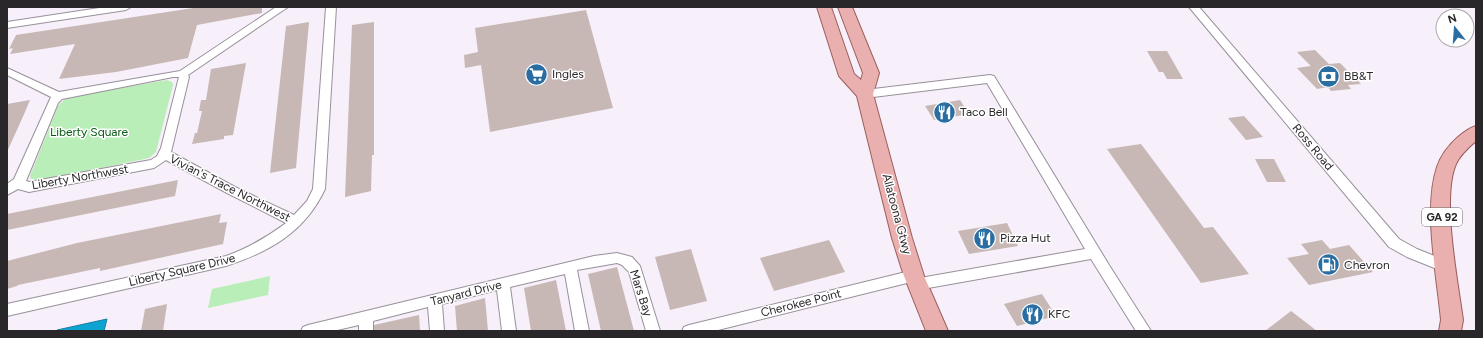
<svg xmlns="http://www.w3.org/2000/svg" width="1483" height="338" font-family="Figtree,sans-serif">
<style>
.green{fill:#baeeb9}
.water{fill:#0ea4d1;stroke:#167e9f}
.building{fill:#c7b8b5}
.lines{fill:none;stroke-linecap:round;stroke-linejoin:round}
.street-casing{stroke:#98909a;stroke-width:2}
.primary-casing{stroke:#9c5e5e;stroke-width:2}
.street{fill:#fff;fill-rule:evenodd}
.primary{fill:#e9b0af;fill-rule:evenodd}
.labels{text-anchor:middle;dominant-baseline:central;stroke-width:3;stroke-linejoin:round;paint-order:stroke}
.shield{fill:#fff;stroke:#6a686b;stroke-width:1}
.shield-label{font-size:11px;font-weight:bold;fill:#2a272b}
.poi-label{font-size:12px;fill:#2a272b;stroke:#fff;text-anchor:start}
.park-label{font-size:12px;fill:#065913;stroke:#fff}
.street-label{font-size:12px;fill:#2a272b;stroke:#fff}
</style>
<rect width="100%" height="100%" fill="#f7effa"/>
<!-- green -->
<g class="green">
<path d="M 167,80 L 172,82 L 173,85 L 156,152 L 149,158 L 40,181 L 31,179 L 30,176 L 58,106 L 65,99 L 74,96 Z"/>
<path d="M 270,276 L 268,295 L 208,308 L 212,289 Z"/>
</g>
<!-- water -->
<path class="water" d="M 107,319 L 104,331 L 56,331 L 57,330 Z"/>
<!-- building -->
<g class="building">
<path d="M 200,7 L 262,7 L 262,13 L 197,25 L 188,58 L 116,72 L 59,79 L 75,44 L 10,54 L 13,48 L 9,49 L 16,35 Z"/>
<path d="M 586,10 L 613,108 L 490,132 L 481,65 L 465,68 L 464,55 L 478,52 L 475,28 Z"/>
<path d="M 309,22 L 296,168 L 270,173 L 286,26 Z"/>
<path d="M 374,22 L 374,155 L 372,155 L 371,191 L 345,197 L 352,25 Z"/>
<path d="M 1315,50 L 1329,64 L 1340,63 L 1361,84 L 1348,85 L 1351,89 L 1331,91 L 1328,87 L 1317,89 L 1297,68 L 1311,66 L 1297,52 Z"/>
<path d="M 1147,51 L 1167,51 L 1183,79 L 1167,79 L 1163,72 L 1159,72 Z"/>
<path d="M 246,63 L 233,135 L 224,136 L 224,139 L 192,144 L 195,133 L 197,133 L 202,111 L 199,111 L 201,100 L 206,100 L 211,69 Z"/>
<path d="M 30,100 L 25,112 L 7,152 L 7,104 Z"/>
<path d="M 960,100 L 969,114 L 934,120 L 925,106 Z"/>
<path d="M 1244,116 L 1263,137 L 1246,140 L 1228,118 Z"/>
<path d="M 1141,144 L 1204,228 L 1213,227 L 1249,274 L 1201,283 L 1107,149 Z"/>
<path d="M 1255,159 L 1274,159 L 1286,182 L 1267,182 Z"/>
<path d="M 178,180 L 175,196 L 7,230 L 7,214 Z"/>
<path d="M 221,214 L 219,223 L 227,222 L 223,244 L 100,271 L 100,268 L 18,285 L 17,286 L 7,289 L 7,261 L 77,243 Z"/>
<path d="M 1007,223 L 1018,246 L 969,254 L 958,231 Z"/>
<path d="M 829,240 L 845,272 L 774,291 L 760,258 Z"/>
<path d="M 1322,240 L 1330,249 L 1349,245 L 1373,272 L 1309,285 L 1287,258 L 1309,254 L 1301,244 Z"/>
<path d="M 691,249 L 707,301 L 670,310 L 655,257 Z"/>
<path d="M 617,267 L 634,331 L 601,331 L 588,274 Z"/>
<path d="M 556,280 L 566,331 L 531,331 L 524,288 Z"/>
<path d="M 1042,294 L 1056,316 L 1017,326 L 1004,304 Z"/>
<path d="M 485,298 L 488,331 L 457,331 L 455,306 Z"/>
<path d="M 167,304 L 163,331 L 141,331 L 145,309 Z"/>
<path d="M 1291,311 L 1317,331 L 1265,331 Z"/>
<path d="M 419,315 L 420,331 L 374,331 L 374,325 Z"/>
</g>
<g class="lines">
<defs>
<g id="street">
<path d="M 106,7 L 131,7 L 126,10 L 7,28 L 7,22 Z"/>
<path d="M 276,7 L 288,7 L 188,75 L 189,77 L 171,152 L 235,187 L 294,215 L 307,201 L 313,189 L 326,7 L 336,7 L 325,189 C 305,232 269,252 226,266 L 7,316 L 7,304 L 226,256 C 249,248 267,237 286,223 L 227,193 L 166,160 L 154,168 L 29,192 L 18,189 L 7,195 L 7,184 L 14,179 L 51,97 L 7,75 L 7,68 L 59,92 L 180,71 ZM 173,77 L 179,77 L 161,148 L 157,156 L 151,160 L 29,182 L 26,181 L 58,103 L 62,99 Z"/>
<path d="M 1189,7 L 1199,7 L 1399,239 L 1417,249 L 1452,263 L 1454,267 L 1452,271 L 1447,272 L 1442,271 L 1407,257 L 1389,247 Z"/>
<path d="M 990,75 L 994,76 L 1109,265 L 1151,331 L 1136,331 L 1091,259 L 917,290 L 912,288 L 911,282 L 714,331 L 682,331 L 684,327 L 689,325 L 914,270 L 919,272 L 920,278 L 1085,249 L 987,83 L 865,98 L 860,94 L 865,90 Z"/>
<path d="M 617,253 L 632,257 L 640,266 L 660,331 L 646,331 L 629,272 L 622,265 L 617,263 L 577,270 L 589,331 L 575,331 L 565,274 L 510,287 L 516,331 L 502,331 L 497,290 L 442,304 L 444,331 L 430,331 L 428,307 L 373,321 L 373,331 L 359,331 L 359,325 L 333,331 L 301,331 L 303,327 L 308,325 L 594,256 Z"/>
</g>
<g id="primary">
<path d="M 817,7 L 831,7 L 854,74 L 861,80 L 863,73 L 838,7 L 852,7 L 879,73 L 873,94 L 912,238 L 924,276 L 948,331 L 926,331 L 904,276 L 892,238 L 857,96 L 839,76 Z"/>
<path d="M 1476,126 L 1476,141 C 1469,147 1460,155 1456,164 C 1441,198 1458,282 1463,320 L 1461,331 L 1439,331 L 1441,320 C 1437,277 1423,208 1437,167 C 1441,155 1449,145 1458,137 C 1464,132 1469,128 1476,126 Z"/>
</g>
</defs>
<!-- street casing -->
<use href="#street" class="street-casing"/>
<!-- primary casing -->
<use href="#primary" class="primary-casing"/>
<!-- street -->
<use href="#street" class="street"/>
<!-- primary -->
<use href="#primary" class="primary"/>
</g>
<!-- icons -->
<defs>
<symbol id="supermarket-disc" viewBox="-11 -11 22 22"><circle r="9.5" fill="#2a6da2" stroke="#fff"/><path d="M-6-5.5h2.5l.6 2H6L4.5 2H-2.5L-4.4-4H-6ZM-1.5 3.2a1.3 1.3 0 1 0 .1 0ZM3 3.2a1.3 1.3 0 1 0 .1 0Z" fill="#fff"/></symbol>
<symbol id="bank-disc" viewBox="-11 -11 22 22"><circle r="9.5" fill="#2a6da2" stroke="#fff"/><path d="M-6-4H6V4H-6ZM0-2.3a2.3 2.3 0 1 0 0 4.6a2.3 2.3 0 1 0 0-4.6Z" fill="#fff"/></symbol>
<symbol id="restaurant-disc" viewBox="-11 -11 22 22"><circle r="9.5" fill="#2a6da2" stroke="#fff"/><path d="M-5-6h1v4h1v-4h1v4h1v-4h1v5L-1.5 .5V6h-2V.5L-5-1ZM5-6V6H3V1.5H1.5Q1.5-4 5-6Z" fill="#fff"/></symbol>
<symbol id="fuel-disc" viewBox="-11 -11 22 22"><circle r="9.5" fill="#2a6da2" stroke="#fff"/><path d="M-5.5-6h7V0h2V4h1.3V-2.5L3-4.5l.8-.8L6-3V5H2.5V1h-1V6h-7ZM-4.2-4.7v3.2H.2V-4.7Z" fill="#fff"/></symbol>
</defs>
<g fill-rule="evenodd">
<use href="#supermarket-disc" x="524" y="62" width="25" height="25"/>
<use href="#bank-disc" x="1316" y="64" width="25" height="25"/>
<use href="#restaurant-disc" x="932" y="100" width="25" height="25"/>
<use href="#restaurant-disc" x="972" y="226" width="25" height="25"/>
<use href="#fuel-disc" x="1316" y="252" width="25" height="25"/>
<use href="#restaurant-disc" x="1020" y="302" width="25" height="25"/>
</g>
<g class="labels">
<!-- shield labels -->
<rect class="shield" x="1422" y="208" width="40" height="18" rx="3"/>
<g class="shield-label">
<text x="1442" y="217">GA 92</text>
</g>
<!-- poi labels -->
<g class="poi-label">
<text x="552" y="74">Ingles</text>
<text x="1344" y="76">BB&amp;T</text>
<text x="960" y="112">Taco Bell</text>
<text x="1000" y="238">Pizza Hut</text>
<text x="1344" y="265">Chevron</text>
<text x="1048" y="314">KFC</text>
</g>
<!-- park labels -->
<g class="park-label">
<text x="89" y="132">Liberty Square</text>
</g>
<!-- street labels -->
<g class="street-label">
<text transform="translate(1313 147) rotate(50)">Ross Road</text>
<text transform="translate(80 177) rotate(-10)">Liberty Northwest</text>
<text transform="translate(230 188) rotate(27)">Vivian's Trace Northwest</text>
<text transform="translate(897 214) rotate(75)">Allatoona Gtwy</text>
<text transform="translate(182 270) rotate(-13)">Liberty Square Drive</text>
<text transform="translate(466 293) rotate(-14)">Tanyard Drive</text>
<text transform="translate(641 293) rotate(72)">Mars Bay</text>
<text transform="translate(801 303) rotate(-14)">Cherokee Point</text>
</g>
</g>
<!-- border -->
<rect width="1483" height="338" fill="none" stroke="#2a272b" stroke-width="16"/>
<!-- north arrow -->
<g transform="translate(1455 28) rotate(343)"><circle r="19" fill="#ffffff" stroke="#aaa9aa"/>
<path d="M0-3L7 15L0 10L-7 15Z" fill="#2a6da2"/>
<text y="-6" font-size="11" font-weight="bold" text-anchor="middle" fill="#2a272b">N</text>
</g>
</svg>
